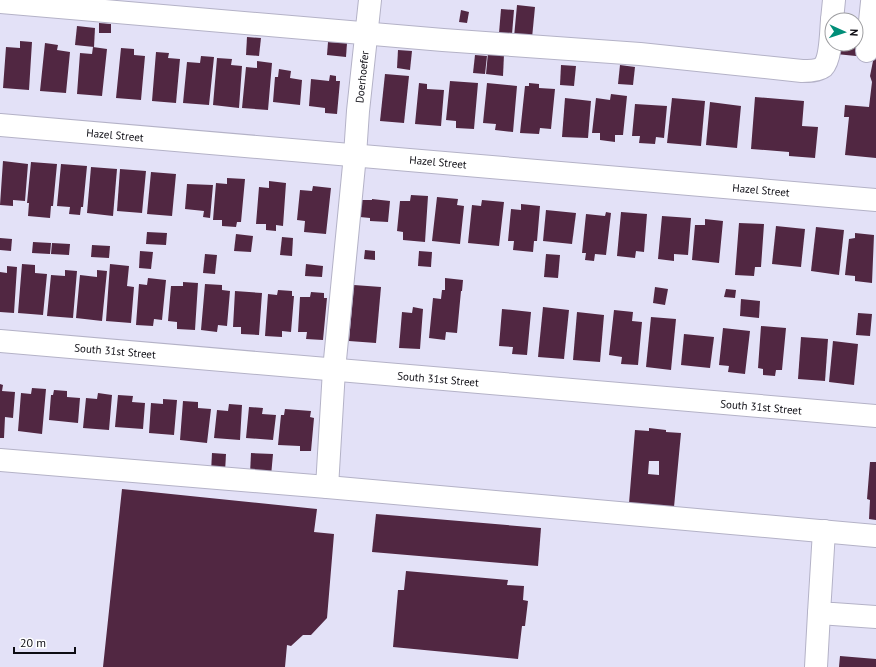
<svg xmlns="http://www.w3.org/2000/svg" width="876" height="667" font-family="'PT Sans',sans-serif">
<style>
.building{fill:#512742;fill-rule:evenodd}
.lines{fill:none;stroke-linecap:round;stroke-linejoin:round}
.minor-casing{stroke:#b4b2c7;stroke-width:24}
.minor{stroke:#fff;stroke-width:22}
.labels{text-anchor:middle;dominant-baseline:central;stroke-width:4;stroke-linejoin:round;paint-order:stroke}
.street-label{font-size:11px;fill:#0d0c13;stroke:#fff}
</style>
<rect width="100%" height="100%" fill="#e3e1f7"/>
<!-- building -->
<g class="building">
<path d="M 517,5 L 535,7 L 532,38 L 514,37 Z"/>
<path d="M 501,9 L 514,10 L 512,34 L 499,33 Z"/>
<path d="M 461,10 L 469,12 L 467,23 L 459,22 Z"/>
<path d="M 99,23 L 111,24 L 111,33 L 99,33 Z"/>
<path d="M 77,26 L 95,28 L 94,47 L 75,45 Z"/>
<path d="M 247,37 L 261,38 L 259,56 L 246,55 Z"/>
<path d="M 20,41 L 32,42 L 29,90 L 3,88 L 6,47 L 20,48 Z"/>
<path d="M 328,42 L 347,43 L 346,57 L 327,55 Z"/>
<path d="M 45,43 L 58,45 L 57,50 L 70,52 L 66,93 L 40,91 Z"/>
<path d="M 837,44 L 857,44 L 856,56 L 836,54 Z"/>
<path d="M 93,47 L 107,49 L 102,96 L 77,94 L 80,53 L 92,54 Z"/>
<path d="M 121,48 L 134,49 L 134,55 L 145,56 L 141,100 L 116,98 Z"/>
<path d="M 398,50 L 412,51 L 410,70 L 397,68 Z"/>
<path d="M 875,51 L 876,51 L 876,158 L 845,155 L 849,117 L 844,117 L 845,105 L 869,107 L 872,82 L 870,76 Z"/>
<path d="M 156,52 L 169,53 L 168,58 L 180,59 L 176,103 L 152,101 Z"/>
<path d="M 488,53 L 504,54 L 503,76 L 486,74 Z"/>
<path d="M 475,55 L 487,56 L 485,74 L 473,73 Z"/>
<path d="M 201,56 L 214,57 L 209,105 L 183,103 L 187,62 L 200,63 Z"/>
<path d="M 217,58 L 232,59 L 231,65 L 242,66 L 239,108 L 213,105 Z"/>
<path d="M 257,61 L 272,63 L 268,110 L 242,108 L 246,67 L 257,68 Z"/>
<path d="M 561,65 L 576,66 L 574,86 L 560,85 Z"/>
<path d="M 620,65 L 635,67 L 633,85 L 618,84 Z"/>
<path d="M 279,69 L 291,71 L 290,78 L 302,80 L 300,105 L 273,102 L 275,77 L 278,77 Z"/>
<path d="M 385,74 L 409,76 L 404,123 L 380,121 Z"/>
<path d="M 330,75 L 336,76 L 336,81 L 340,81 L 337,114 L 325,113 L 325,108 L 309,106 L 311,79 L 329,81 Z"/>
<path d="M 450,81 L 478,83 L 474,129 L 456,128 L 456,121 L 446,120 Z"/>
<path d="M 419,83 L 427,84 L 427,89 L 444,90 L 441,126 L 415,124 Z"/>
<path d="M 487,83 L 517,86 L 513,132 L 495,130 L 496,124 L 483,123 Z"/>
<path d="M 529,83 L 539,84 L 539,88 L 555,89 L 551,129 L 540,128 L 539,134 L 520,133 L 525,86 L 529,86 Z"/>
<path d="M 611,94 L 627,96 L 623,135 L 615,135 L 615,142 L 600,140 L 600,133 L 592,133 L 596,98 L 610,100 Z"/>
<path d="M 755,97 L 804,101 L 802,126 L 818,127 L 815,158 L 789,156 L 789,152 L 751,149 Z"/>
<path d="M 565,98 L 591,101 L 588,138 L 562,137 Z"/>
<path d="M 672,98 L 705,101 L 701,146 L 667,143 Z"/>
<path d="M 710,102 L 741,106 L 737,148 L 706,145 Z"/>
<path d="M 635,104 L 667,106 L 664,138 L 656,137 L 655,144 L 639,143 L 640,136 L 632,136 Z"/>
<path d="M 3,161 L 28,164 L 25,201 L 13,200 L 13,206 L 0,205 Z"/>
<path d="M 31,162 L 57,164 L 53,206 L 51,206 L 50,218 L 28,216 L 29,203 L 27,203 Z"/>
<path d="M 61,164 L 87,166 L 83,207 L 81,207 L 80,215 L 69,214 L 70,207 L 57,206 Z"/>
<path d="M 91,167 L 117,169 L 113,216 L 87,213 Z"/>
<path d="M 120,169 L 146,171 L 142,213 L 117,211 Z"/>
<path d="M 151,172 L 176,174 L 172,216 L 147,214 Z"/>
<path d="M 227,178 L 245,179 L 241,222 L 237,222 L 236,227 L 222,226 L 222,220 L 213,220 L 216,183 L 227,184 Z"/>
<path d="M 269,181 L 286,183 L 283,226 L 276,225 L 276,231 L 266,230 L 266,224 L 256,224 L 259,187 L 269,188 Z"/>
<path d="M 187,184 L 213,185 L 210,218 L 203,217 L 204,211 L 185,209 Z"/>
<path d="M 313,186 L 331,188 L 326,234 L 304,232 L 305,221 L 297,220 L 300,190 L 312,191 Z"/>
<path d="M 411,195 L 428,196 L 425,242 L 403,240 L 403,232 L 397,231 L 400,201 L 410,201 Z"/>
<path d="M 437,197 L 458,199 L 457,205 L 464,206 L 460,244 L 432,241 Z"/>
<path d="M 372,199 L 390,201 L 388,222 L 370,221 L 370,218 L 360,217 L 362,200 L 372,200 Z"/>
<path d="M 482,200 L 504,202 L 499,246 L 468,243 L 472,205 L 481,206 Z"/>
<path d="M 521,204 L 540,206 L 537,241 L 534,241 L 533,252 L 513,250 L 514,241 L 508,241 L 511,209 L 521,210 Z"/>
<path d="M 546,210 L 576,213 L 572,244 L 543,241 Z"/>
<path d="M 606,212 L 611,213 L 606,255 L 595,254 L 594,261 L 585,260 L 586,253 L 582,253 L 586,214 L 605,216 Z"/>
<path d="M 621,212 L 647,214 L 644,252 L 636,251 L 635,258 L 617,256 Z"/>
<path d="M 662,216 L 691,218 L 688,255 L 674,254 L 674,261 L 658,259 Z"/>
<path d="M 705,219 L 723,221 L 719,263 L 692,260 L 695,225 L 705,225 Z"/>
<path d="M 739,223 L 764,224 L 761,267 L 755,267 L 754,276 L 735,275 Z"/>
<path d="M 776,226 L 805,229 L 801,267 L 772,264 Z"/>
<path d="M 816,227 L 844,230 L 839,275 L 811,271 Z"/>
<path d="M 147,232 L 167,233 L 166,245 L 146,244 Z"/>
<path d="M 855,233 L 874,235 L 872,283 L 855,281 L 855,276 L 845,275 L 849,239 L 855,238 Z"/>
<path d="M 236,234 L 253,236 L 251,252 L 234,251 Z"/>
<path d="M 282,237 L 293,238 L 292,256 L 280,255 Z"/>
<path d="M 0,238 L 12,239 L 11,251 L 0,250 Z"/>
<path d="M 33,242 L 51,243 L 50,254 L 32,253 Z"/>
<path d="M 52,243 L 70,244 L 69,255 L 51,254 Z"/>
<path d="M 92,245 L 110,246 L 109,258 L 91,257 Z"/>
<path d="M 365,250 L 375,251 L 375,260 L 364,259 Z"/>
<path d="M 140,251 L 153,252 L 151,269 L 139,268 Z"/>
<path d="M 419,251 L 432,252 L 431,267 L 418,266 Z"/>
<path d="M 205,254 L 217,255 L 215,274 L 203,273 Z"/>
<path d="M 546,254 L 560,255 L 558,278 L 544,277 Z"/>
<path d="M 22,264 L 35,265 L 35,273 L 47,274 L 43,315 L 18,313 Z"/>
<path d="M 110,264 L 129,266 L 127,286 L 134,287 L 131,323 L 106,321 Z"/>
<path d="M 306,264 L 323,266 L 322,277 L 305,276 Z"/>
<path d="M 7,266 L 17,267 L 14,313 L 0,312 L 0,272 L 7,273 Z"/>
<path d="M 65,270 L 77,271 L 73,318 L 47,316 L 51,275 L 65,276 Z"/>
<path d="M 97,270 L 107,271 L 102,321 L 76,318 L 80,275 L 97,277 Z"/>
<path d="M 148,278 L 166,280 L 162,320 L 154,319 L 153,326 L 136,325 L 139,284 L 147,285 Z"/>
<path d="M 445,278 L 463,280 L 462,291 L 456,291 L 461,291 L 457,333 L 446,332 L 445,340 L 429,338 L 433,298 L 441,299 L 442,290 L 445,290 Z"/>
<path d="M 183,282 L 198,283 L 195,330 L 177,329 L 177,322 L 168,321 L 171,286 L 183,286 Z"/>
<path d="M 205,284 L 222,285 L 222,290 L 230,291 L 227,326 L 218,325 L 217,332 L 201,330 Z"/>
<path d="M 354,285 L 381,287 L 376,343 L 349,341 Z"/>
<path d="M 655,287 L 668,289 L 665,305 L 653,303 Z"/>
<path d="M 726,289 L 736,290 L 735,298 L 724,297 Z"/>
<path d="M 278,290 L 292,291 L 292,296 L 294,296 L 291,332 L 282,331 L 282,337 L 265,336 L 268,294 L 277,295 Z"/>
<path d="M 235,291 L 262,293 L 259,335 L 241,334 L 241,327 L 233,327 Z"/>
<path d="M 311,292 L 324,293 L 324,298 L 327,298 L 323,340 L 306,339 L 307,332 L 298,332 L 300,297 L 310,297 Z"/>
<path d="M 741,299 L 760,301 L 759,318 L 740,316 Z"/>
<path d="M 413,307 L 423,309 L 420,349 L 399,348 L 402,312 L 412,313 Z"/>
<path d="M 543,307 L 569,310 L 564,359 L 538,357 Z"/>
<path d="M 502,309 L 531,312 L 527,355 L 512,354 L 513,347 L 499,346 Z"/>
<path d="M 614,310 L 633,312 L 632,321 L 642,322 L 638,365 L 621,364 L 622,357 L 609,355 Z"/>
<path d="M 577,312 L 604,315 L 600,362 L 573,360 Z"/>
<path d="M 858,313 L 872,314 L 870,336 L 856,335 Z"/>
<path d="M 651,317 L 676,319 L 671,370 L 646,367 Z"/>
<path d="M 761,326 L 786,328 L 782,370 L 776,370 L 775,376 L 763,375 L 763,369 L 758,368 Z"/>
<path d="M 723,328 L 750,331 L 745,374 L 728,372 L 729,366 L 719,365 Z"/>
<path d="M 684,334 L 714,337 L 710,368 L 681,365 Z"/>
<path d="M 801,337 L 828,339 L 825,381 L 798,379 Z"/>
<path d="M 833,341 L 858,344 L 854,385 L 829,382 Z"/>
<path d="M 0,384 L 3,385 L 2,391 L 15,392 L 13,418 L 5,417 L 4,438 L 0,438 Z"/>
<path d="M 32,388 L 46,389 L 42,434 L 18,431 L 21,393 L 31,394 Z"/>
<path d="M 54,390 L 67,391 L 67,397 L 80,398 L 78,423 L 49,420 L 51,395 L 53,395 Z"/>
<path d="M 98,393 L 112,395 L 109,430 L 83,428 L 86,398 L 97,399 Z"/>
<path d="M 118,395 L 133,396 L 132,402 L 145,403 L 143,429 L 115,427 Z"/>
<path d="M 163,399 L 177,400 L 174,435 L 149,433 L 151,403 L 163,404 Z"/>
<path d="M 183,401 L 198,402 L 198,408 L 211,409 L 207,443 L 180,440 Z"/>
<path d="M 229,404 L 242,405 L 240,440 L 214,438 L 217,410 L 228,411 Z"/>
<path d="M 249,407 L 263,408 L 262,414 L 276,415 L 273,440 L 246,438 Z"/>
<path d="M 285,409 L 311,411 L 310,417 L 314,418 L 311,451 L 300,451 L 300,446 L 278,445 L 281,415 L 284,415 Z"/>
<path d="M 649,428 L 666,430 L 666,432 L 681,433 L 674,507 L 629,503 L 635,430 L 649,431 ZM 649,461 L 659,461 L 659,475 L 648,474 Z"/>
<path d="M 212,453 L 226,454 L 225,472 L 211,472 Z"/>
<path d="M 251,453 L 273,454 L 271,476 L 250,474 Z"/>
<path d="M 870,462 L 876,462 L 876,520 L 869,519 L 870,500 L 867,499 Z"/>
<path d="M 122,489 L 317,509 L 314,532 L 334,534 L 327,618 L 311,635 L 303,635 L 291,646 L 287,645 L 285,667 L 103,667 Z"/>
<path d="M 376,514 L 541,528 L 538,566 L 372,552 Z"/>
<path d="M 406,571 L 508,580 L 507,585 L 524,586 L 523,600 L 528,601 L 525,626 L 522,626 L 518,659 L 393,647 L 398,590 L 404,590 Z"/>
<path d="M 840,656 L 876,659 L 876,667 L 839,667 Z"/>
</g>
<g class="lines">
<defs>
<g id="minor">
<path d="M 0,2 L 443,40 L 640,54 L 802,71 C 808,71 818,71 823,67 C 831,59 831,31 832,20"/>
<path d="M 832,20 L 834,0"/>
<path d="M 867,51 L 872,2 L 876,2"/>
<path d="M 0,125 L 876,200"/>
<path d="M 0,341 L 876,416"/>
<path d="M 0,460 L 327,487 L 876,536"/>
<path d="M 327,487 L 334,370 L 355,155 L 358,111 L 370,0"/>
<path d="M 824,531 L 819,613 L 876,617"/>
<path d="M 816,667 L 819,613"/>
</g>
</defs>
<!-- minor casing -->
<use href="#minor" class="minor-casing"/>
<!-- minor -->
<use href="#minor" class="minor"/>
</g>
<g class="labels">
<!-- street labels -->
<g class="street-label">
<text transform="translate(362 77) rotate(-84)">Doerhoefer</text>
<text transform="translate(115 135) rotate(5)">Hazel Street</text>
<text transform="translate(438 162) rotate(5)">Hazel Street</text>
<text transform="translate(761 190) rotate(5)">Hazel Street</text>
<text transform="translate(115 351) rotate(5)">South 31st Street</text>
<text transform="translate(438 379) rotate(5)">South 31st Street</text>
<text transform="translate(761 407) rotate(5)">South 31st Street</text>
</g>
</g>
<!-- north arrow -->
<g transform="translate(844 32) rotate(93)"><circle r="19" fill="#ffffff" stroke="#9e9ea1"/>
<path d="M0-3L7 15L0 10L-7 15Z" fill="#008e78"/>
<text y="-6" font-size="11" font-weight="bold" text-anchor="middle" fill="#0d0c13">N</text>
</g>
<!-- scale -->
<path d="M14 647v6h61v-6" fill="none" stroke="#0d0c13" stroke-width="2"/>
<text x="20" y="647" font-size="12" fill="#0d0c13" stroke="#ffffff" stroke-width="3" paint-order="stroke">20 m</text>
</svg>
